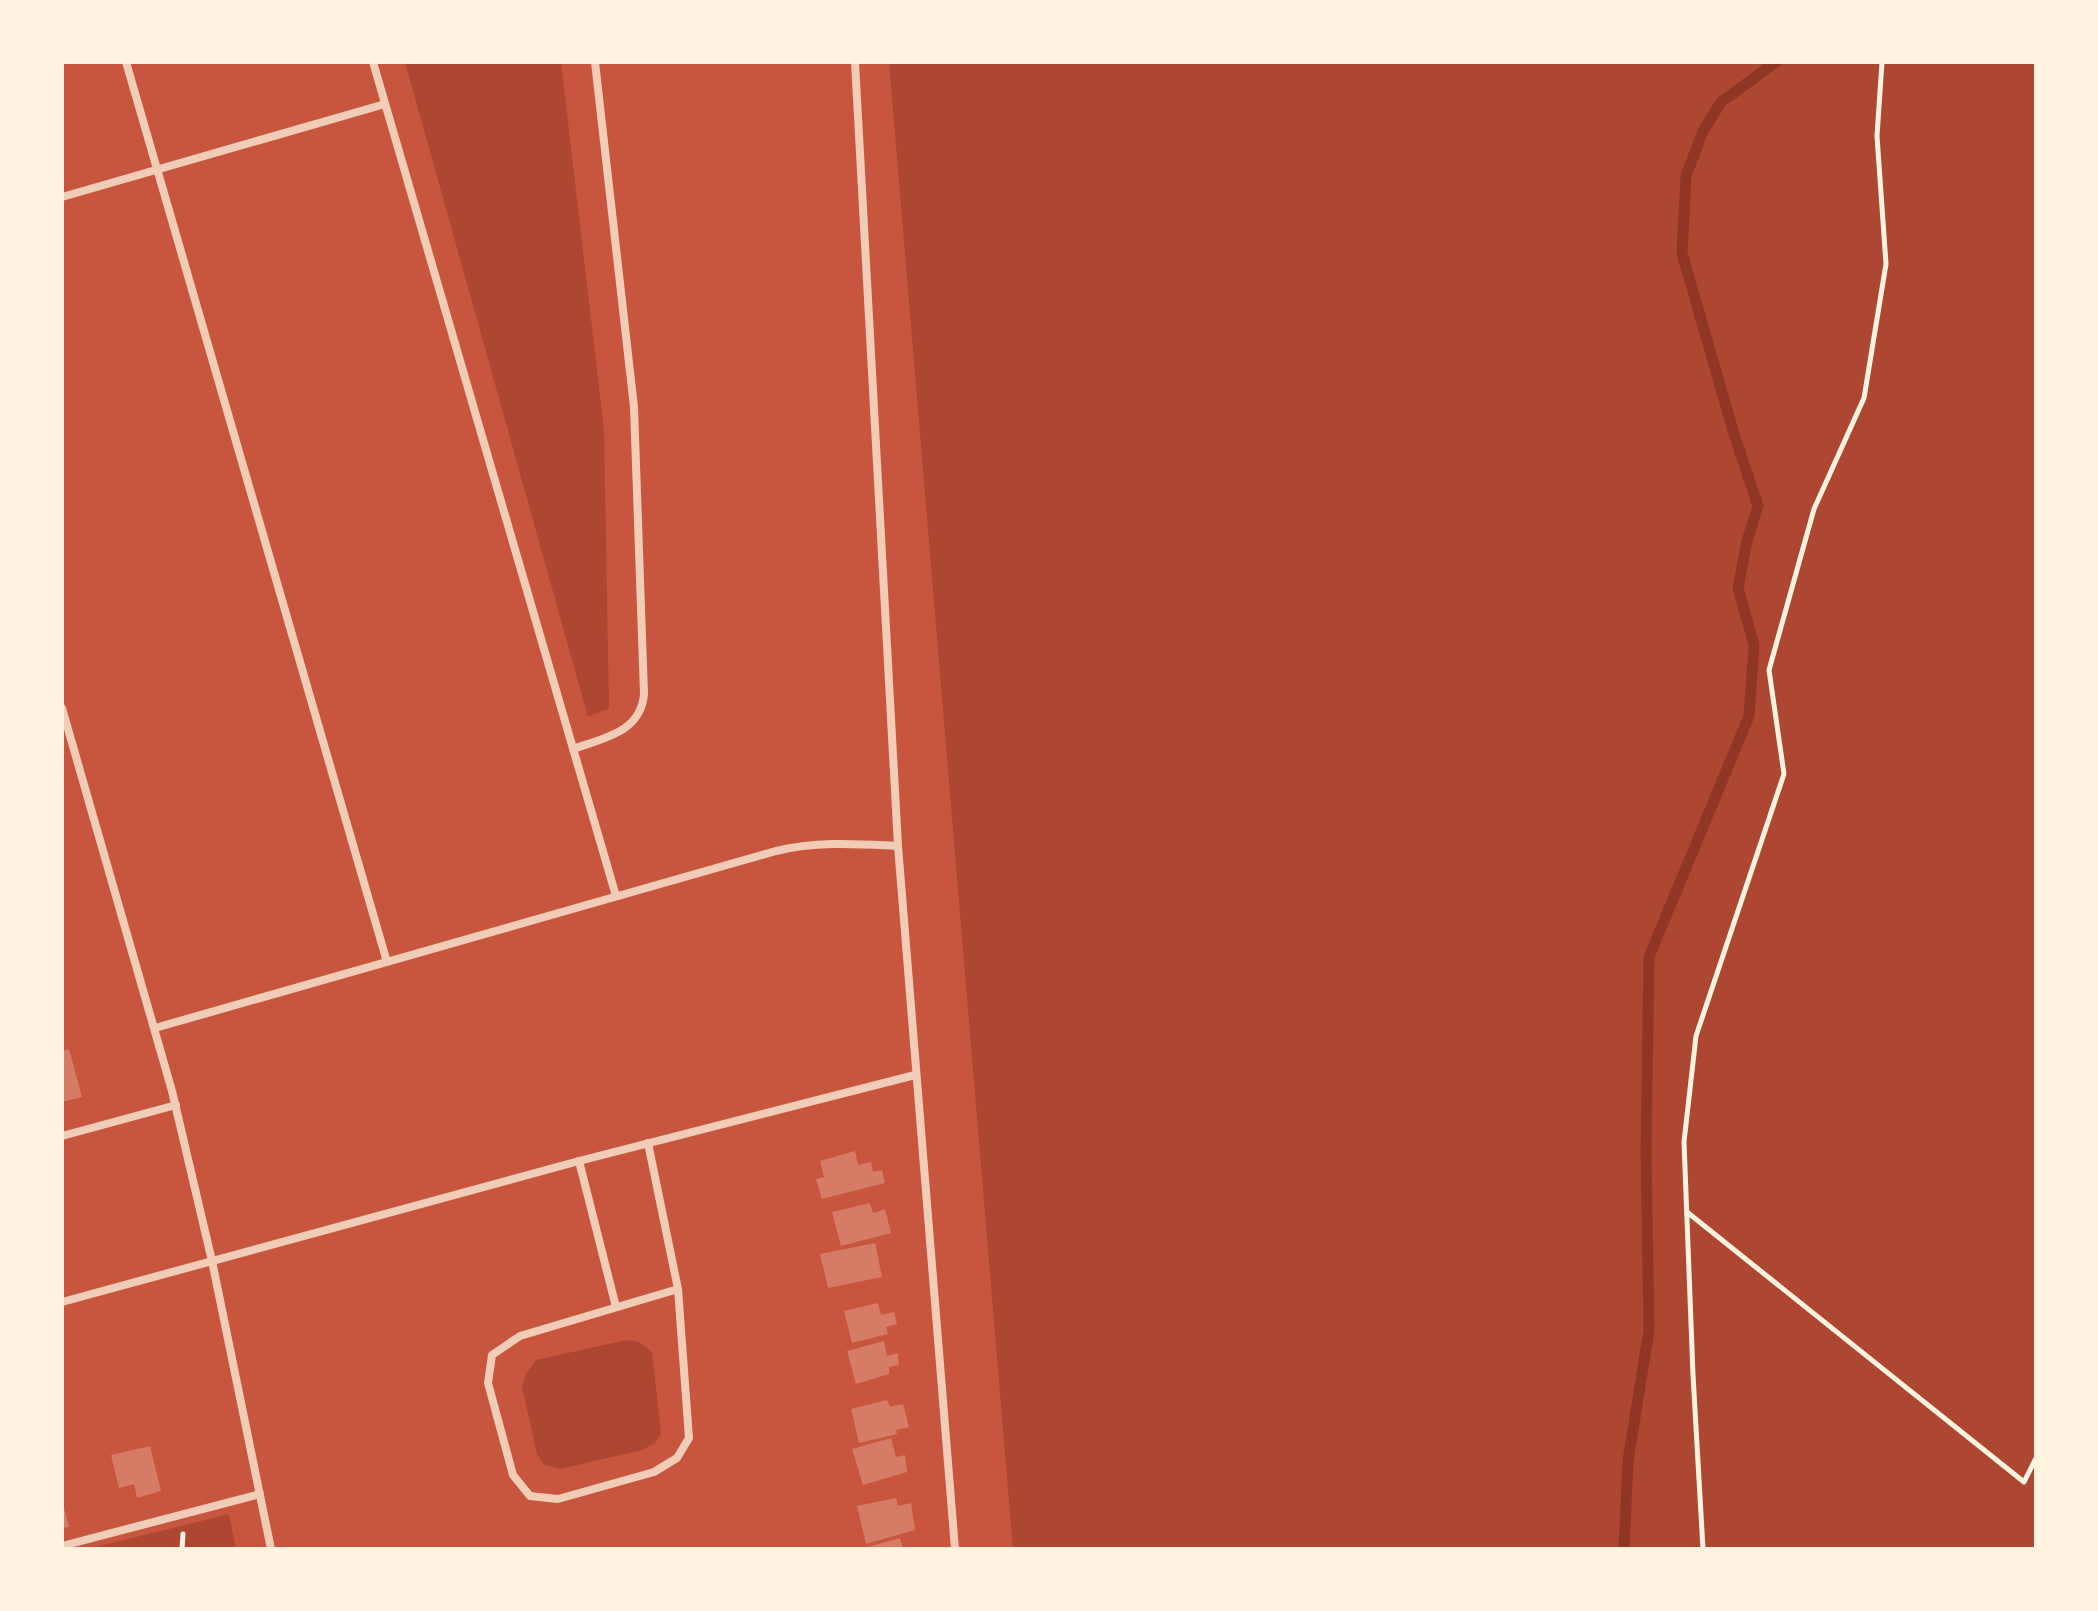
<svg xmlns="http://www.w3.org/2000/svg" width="2098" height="1611" font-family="Lora,serif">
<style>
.green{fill:#ae4732}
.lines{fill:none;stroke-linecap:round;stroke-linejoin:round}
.stream{stroke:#8f3625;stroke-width:11}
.building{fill:#d67c66}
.path{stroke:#fff3e0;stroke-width:5}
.minor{stroke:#f1ccb7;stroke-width:8}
</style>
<rect width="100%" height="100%" fill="#c8553d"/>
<!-- green -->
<g class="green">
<path d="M 405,62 L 561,62 L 604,430 L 609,708 L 588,717 Z"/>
<path d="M 889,62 L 2036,62 L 2036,1549 L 1013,1549 Z"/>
<path d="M 627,1340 L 639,1342 L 652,1352 L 661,1434 L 655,1443 L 642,1450 L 560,1469 L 544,1465 L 537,1454 L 522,1387 L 526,1374 L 536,1360 Z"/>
<path d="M 229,1514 L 236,1549 L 88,1549 Z"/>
</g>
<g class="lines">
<!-- stream -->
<path class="stream" d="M 1624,1549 L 1628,1461 L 1649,1330 L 1646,1151 L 1649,957 L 1749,716 L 1754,645 L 1738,588 L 1747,541 L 1758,506 L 1734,434 L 1682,253 L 1686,176 L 1703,131 L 1721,102 L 1776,62"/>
</g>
<!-- building -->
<g class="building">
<path d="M 69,1049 L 82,1097 L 62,1102 L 62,1051 Z"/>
<path d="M 855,1151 L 858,1165 L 871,1162 L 873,1172 L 882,1170 L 885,1183 L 822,1199 L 816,1179 L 824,1177 L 820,1161 Z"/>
<path d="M 870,1203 L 873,1213 L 885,1209 L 891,1233 L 841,1246 L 832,1212 Z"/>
<path d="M 875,1243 L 882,1277 L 828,1288 L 820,1254 Z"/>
<path d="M 878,1303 L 881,1315 L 894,1312 L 897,1324 L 886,1327 L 888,1334 L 852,1343 L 844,1311 Z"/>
<path d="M 884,1341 L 887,1356 L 898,1353 L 899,1365 L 889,1367 L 889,1374 L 856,1384 L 847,1351 Z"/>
<path d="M 887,1400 L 890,1407 L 903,1404 L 909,1427 L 896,1430 L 897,1434 L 859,1443 L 851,1409 Z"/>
<path d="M 891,1438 L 896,1457 L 905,1455 L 907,1472 L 863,1485 L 852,1449 Z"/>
<path d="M 150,1446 L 161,1491 L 137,1498 L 134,1484 L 119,1488 L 111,1455 Z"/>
<path d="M 896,1498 L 898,1506 L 911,1503 L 915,1530 L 866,1544 L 857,1506 Z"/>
<path d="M 62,1500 L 69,1527 L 62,1528 Z"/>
<path d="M 900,1538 L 903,1549 L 864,1549 L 864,1548 Z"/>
</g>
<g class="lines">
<!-- path -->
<g class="path">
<path d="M 1687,1212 L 2024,1482 L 2036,1458"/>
<path d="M 182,1549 L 183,1534"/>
<path d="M 1703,1549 L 1693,1375 L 1684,1142 L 1696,1036 L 1784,774 L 1769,670 L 1814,509 L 1864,398 L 1886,264 L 1877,136 L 1882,62"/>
</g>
<!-- minor -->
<g class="minor">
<path d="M 126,62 L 387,962"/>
<path d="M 373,62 L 616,896"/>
<path d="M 855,62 L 898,846 L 955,1549"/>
<path d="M 62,197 L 385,104"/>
<path d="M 62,708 L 172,1091 L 212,1261 L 271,1549"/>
<path d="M 573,749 C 604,738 641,732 644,694 L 634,407 L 595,62"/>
<path d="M 155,1028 L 776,851 C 817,841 857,844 898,846"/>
<path d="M 62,1136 L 176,1105"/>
<path d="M 648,1143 L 678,1289 L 689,1438 L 677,1458 L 654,1472 L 558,1499 L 530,1496 L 513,1475 L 488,1383 L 492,1355 L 520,1336 L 678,1289"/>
<path d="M 579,1161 L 616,1307"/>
<path d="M 62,1302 L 579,1161 L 915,1075"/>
<path d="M 62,1546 L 260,1494"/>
</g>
</g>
<!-- border -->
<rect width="2098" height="1611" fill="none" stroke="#fff3e0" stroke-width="128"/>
</svg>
